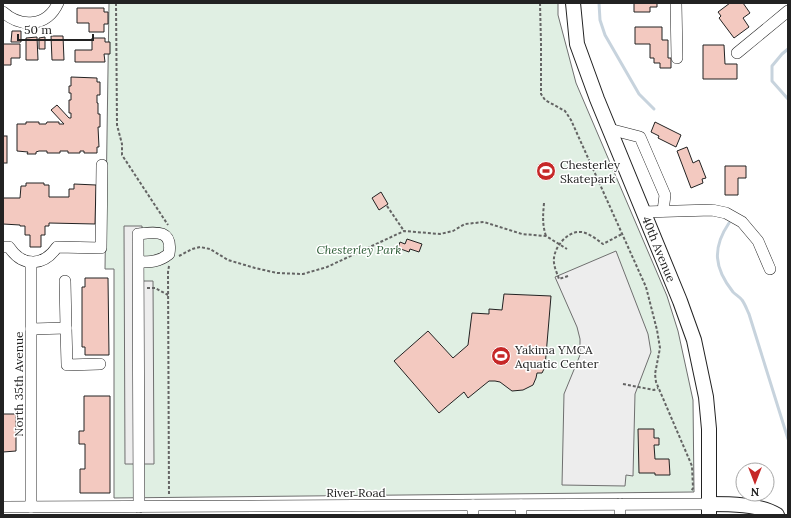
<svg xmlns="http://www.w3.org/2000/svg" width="791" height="518" font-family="Lora,serif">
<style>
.green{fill:#e0efe3;stroke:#6f6f6f}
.parking{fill:#ededed;stroke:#6f6f6f}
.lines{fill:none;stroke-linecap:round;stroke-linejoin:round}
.stream{stroke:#c7d3dd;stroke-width:3}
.building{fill:#f3c9c0;stroke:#222}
.minor-casing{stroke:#222;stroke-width:12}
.major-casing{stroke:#222;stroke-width:16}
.path{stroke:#646464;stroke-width:2;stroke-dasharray:3 2;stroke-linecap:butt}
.minor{stroke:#fff;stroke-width:11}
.major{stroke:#fff;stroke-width:14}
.labels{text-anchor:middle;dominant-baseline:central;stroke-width:3;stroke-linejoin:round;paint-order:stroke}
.poi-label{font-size:12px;fill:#222;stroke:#fff;text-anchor:start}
.park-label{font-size:12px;font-style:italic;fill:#2f5e38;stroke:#fff}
.street-label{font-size:12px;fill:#222;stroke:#fff}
</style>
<rect width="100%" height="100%" fill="#fff"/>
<!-- green -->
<path class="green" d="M 109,3 L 558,3 L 558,15 L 576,83 L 667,296 L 678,331 L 693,400 L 694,492 L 114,498 L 114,269 L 105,269 Z"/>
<!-- parking -->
<g class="parking">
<path d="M 124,226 L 142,226 L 143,281 L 153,281 L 154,464 L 125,464 Z"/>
<path d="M 616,251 L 648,334 L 651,352 L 635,394 L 633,476 L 626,475 L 625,486 L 562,485 L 564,394 L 580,355 L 580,339 L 577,327 L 555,277 Z"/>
</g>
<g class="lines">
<!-- stream -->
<g class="stream">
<path d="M 599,3 L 600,20 L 605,35 L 639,94 L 654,109"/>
<path d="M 788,49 L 782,54 L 772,66 L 772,81 L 788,99"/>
<path d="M 729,223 C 712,248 714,268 733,292 C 736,295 740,297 742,300 C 745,304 747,310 749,314 L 788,439"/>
</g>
</g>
<!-- building -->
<g class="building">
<path d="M 634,3 L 657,3 L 657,7 L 650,7 L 650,12 L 634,12 Z"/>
<path d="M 730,3 L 743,3 L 750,13 L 743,18 L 749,27 L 734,38 L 719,18 L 721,16 L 718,12 Z"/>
<path d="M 77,8 L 104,8 L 104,12 L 108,12 L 108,24 L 104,24 L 104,32 L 89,32 L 89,23 L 77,23 Z"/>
<path d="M 635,27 L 662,27 L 662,40 L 668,40 L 668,58 L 671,58 L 671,68 L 660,68 L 660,63 L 654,63 L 654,58 L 650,58 L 650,44 L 635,44 Z"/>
<path d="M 12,31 L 21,31 L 21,42 L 11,42 Z"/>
<path d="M 51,36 L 63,36 L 64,60 L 52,60 Z"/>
<path d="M 37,37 L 38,60 L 26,60 L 26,38 Z"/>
<path d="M 45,37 L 45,49 L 39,49 L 39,38 Z"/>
<path d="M 92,38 L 105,38 L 105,42 L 110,42 L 110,54 L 104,54 L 105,62 L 75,62 L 75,50 L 92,50 Z"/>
<path d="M 3,44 L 20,44 L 20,58 L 11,58 L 11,65 L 3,65 Z"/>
<path d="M 703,45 L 724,45 L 725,64 L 737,64 L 737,79 L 703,79 Z"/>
<path d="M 71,77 L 97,78 L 97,82 L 100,82 L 100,95 L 97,95 L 97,103 L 98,103 L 98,114 L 100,114 L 100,127 L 98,127 L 99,147 L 97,147 L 97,153 L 84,153 L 84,151 L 80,151 L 80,153 L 68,153 L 68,151 L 60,151 L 60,153 L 47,153 L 47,151 L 39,151 L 36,152 L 36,154 L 27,154 L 28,152 L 17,151 L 17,124 L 26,124 L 26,122 L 39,122 L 39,124 L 46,124 L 47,122 L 59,122 L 59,124 L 64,124 L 51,110 L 57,105 L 69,118 L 71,118 L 71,113 L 69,113 L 69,100 L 71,100 L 71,93 L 69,93 L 69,86 L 71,86 Z"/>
<path d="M 655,122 L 681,135 L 676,147 L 658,138 L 659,136 L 651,132 Z"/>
<rect x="3" y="136" width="4" height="27"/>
<path d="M 687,147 L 693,163 L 699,160 L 706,178 L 702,179 L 703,183 L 691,188 L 677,151 Z"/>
<path d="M 725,166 L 746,166 L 746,178 L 738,178 L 738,195 L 725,195 Z"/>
<path d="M 26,183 L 44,183 L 44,185 L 49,185 L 49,197 L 69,197 L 69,189 L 74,189 L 74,184 L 96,185 L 95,224 L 49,223 L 49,226 L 45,226 L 45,235 L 41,235 L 41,247 L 30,247 L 30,235 L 25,235 L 25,226 L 20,226 L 20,225 L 3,224 L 3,198 L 20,198 L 21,186 L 26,186 Z"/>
<path d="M 381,192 L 388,204 L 379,210 L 372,198 Z"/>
<path d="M 407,239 L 422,244 L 419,252 L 410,249 L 409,252 L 398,248 L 400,242 L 405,244 Z"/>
<path d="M 85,278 L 108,278 L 109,355 L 85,355 L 85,347 L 82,347 L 82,287 L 85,287 Z"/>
<path d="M 504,294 L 551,296 L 545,367 L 542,373 L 537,373 L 536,378 L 533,385 L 523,390 L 512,391 L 500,382 L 495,381 L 489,381 L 468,398 L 464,392 L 439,413 L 394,361 L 428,331 L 453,358 L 468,345 L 472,313 L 489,314 L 489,309 L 502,310 Z"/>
<path d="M 84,396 L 110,396 L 110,493 L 80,493 L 80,469 L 85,469 L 85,444 L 79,444 L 79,431 L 84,431 Z"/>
<path d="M 3,414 L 16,414 L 16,451 L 3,452 Z"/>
<path d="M 638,429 L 654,429 L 654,438 L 659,438 L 659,445 L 654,445 L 655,459 L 669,459 L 670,475 L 655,475 L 655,473 L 639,473 Z"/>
</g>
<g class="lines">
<defs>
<g id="minor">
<path d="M 676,3 L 677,58"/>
<path d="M 3,12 C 21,28 47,27 58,3"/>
<path d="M 737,53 L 788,11"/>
<path d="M 609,129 L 640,137 L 665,195 L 663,211"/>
<path d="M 643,212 L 712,210 L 726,213 L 742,222 L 758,241 L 770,269"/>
<path d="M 3,247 L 9,247 C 23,268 44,266 57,247 L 101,248 L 102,165"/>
<path d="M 138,262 C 150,262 159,262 169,254 C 173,229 156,232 138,234 L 139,507"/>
<path d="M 66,328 L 67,365 L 100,364"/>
<path d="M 31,329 L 66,328 L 65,281"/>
<path d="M 620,504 L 620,515"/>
<path d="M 473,505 L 473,515"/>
<path d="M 521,505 L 521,515"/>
<path d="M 3,507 L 709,504"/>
<path d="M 31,507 L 31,262"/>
</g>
<g id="major">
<path d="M 573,3 L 577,44 L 597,99 L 680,301 L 694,340 L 706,397 L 709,429 L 709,515"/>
<path d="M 709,504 C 728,504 760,504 777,515"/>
</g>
</defs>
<!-- minor casing -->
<use href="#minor" class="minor-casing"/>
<!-- major casing -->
<use href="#major" class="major-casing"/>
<!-- path -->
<g class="path">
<path d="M 116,3 L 117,125 L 122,144 L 122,155 L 168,225"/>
<path d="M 540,3 L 541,43 L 541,94 L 545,100 L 565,111 L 571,120 L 646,287 L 657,330 L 660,348 L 655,374 L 656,382 L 692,466 L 693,488 L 691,492"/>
<path d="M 544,203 C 543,215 542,224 546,236"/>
<path d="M 387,206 L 404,231"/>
<path d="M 179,256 L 192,249 L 200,247 L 210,249 L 228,260 L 255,268 L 277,273 L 303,274 L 327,267 L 404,231 L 440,234 L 453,231 L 465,224 L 484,222 L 522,234 L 546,236 L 567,249"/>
<path d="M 169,266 L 168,272 L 169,496"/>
<path d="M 568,276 L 559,279 C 557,273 553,265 554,258 C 555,247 566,233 578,232 C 587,231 596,239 603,244 L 622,234"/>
<path d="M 147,288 L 155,288 L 168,295"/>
<path d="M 623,384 L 654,390 L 658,388"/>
</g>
<!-- minor -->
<use href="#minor" class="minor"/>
<!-- major -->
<use href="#major" class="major"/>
</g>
<!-- icons -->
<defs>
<symbol id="stadium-disc" viewBox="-11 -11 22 22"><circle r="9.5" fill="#c62828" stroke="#fff"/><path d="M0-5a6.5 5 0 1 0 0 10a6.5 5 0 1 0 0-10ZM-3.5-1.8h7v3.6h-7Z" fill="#fff"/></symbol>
</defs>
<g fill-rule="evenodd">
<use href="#stadium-disc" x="535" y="160" width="22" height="22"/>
<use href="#stadium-disc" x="490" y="345" width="22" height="22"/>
</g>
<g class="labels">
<!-- poi labels -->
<g class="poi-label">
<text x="560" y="164">Chesterley<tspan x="560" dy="14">Skatepark</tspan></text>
<text x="515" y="349">Yakima YMCA<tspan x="515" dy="14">Aquatic Center</tspan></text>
</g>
<!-- park labels -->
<g class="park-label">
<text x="359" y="249">Chesterley Park</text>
</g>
<!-- street labels -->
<g class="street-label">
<text transform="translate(659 249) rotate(68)">40th Avenue</text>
<text transform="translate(18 384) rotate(-90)">North 35th Avenue</text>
<text x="356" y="492">River Road</text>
</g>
</g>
<!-- border -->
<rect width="791" height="518" fill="none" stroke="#222222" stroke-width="8"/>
<!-- north arrow -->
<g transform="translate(755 482) rotate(180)"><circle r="19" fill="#ffffff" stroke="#a7a7a7"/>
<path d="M0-3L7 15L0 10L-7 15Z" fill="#c62828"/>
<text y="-6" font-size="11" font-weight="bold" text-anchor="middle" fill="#222222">N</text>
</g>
<!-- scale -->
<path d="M18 34v6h75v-6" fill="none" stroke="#222222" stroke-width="2"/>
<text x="24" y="34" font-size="12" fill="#222222" stroke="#ffffff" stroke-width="3" paint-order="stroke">50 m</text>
</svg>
